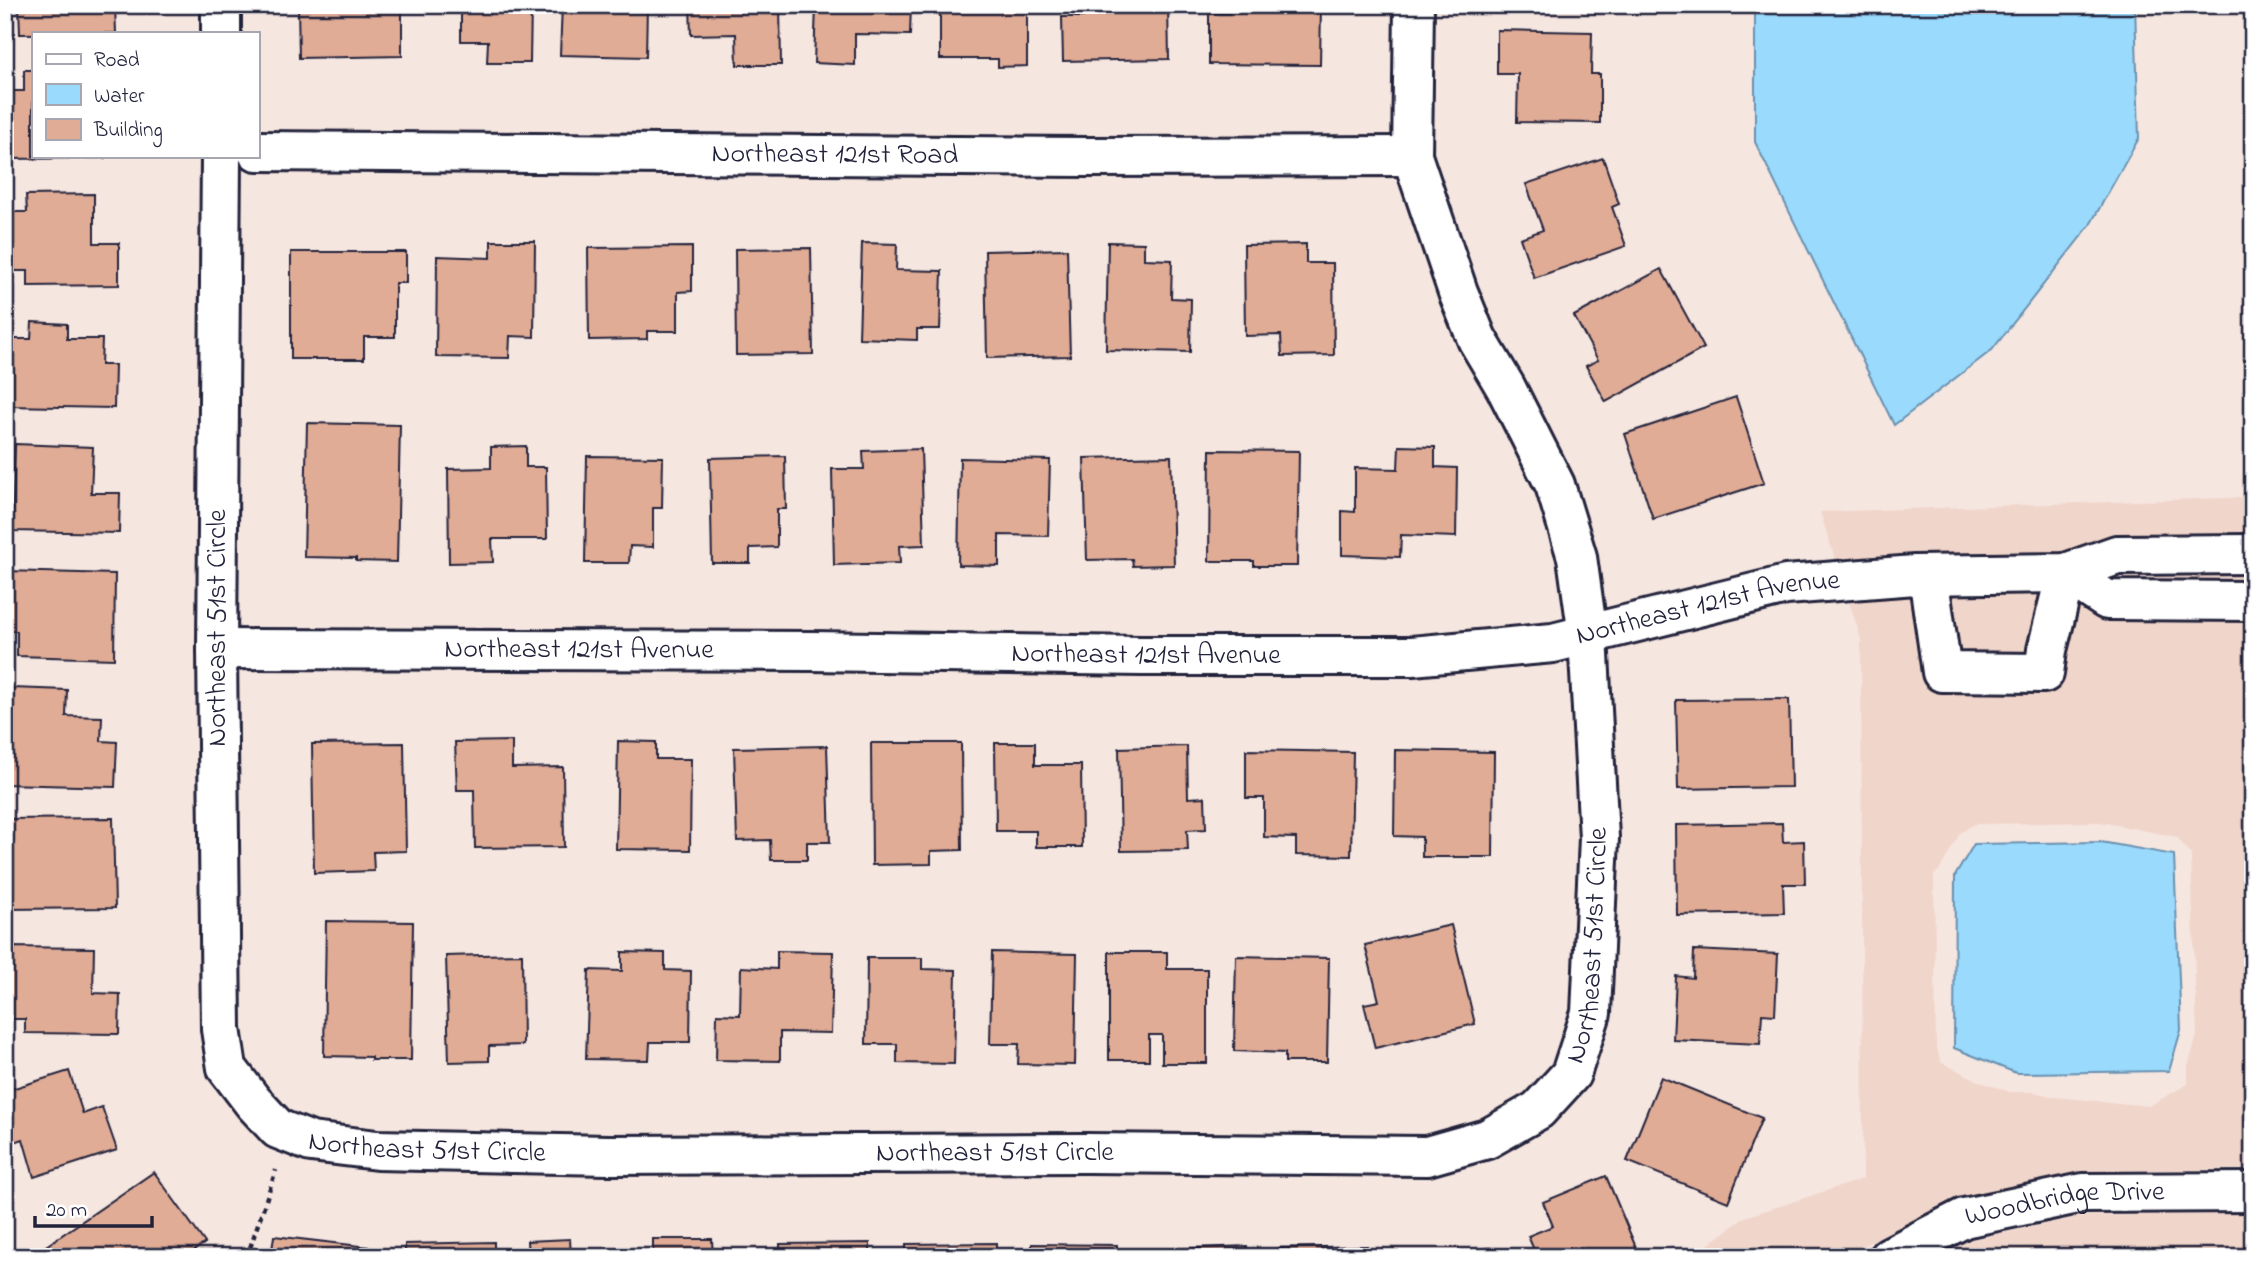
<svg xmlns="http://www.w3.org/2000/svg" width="2258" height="1262" font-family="'Indie Flower',sans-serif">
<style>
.built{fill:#f0d5ca;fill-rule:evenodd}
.water{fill:#9adafc;stroke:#6a90af;stroke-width:2}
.building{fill:#e1ac96;stroke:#22223b;stroke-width:2}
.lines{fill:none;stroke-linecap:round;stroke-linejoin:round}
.minor-casing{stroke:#22223b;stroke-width:44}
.path{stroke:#22223b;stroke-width:4.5;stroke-dasharray:5 5;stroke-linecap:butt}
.minor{stroke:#fff;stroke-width:38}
.labels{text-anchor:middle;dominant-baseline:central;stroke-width:5;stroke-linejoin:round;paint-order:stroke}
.street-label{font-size:28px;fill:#22223b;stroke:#fff}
</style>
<rect width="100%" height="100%" fill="#f6e6e0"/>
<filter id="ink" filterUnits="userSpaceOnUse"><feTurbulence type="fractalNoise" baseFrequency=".0143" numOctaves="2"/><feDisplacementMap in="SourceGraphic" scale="14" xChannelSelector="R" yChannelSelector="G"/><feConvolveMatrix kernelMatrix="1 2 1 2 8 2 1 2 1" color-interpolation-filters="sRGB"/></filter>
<g filter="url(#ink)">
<!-- built -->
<g class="built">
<path d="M 2253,497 L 2253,1169 L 2083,1171 L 1955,1198 L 1851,1252 L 1845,1257 L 1692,1257 L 1745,1217 L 1863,1179 L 1861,639 L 1820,512 ZM 2101,822 L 2177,837 L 2191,855 L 2197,1036 L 2188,1066 L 2188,1084 L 2149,1106 L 2055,1097 L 2033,1092 L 2010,1092 L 1981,1082 L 1941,1062 L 1936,1047 L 1934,875 L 1940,869 L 1960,833 L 1974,824 Z"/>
<path d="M 2253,1214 L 2253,1257 L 1937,1257 L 1970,1240 L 2085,1216 Z"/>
</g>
<!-- water -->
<g class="water">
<path d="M 1755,5 L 2135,5 L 2139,138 L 2090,225 L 1992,350 L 1894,425 L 1755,142 Z"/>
<path d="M 2101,842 L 2174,855 L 2181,1030 L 2169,1071 L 2016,1073 L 1954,1048 L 1955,876 L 1974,844 Z"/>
</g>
<!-- building -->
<g class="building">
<path d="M 19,5 L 115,5 L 116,33 L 20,34 Z"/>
<path d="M 298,5 L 391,5 L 391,11 L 402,10 L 402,56 L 299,58 Z"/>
<path d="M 461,5 L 531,5 L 530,63 L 487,63 L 488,41 L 461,41 Z"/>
<path d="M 562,5 L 647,5 L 646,57 L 560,55 Z"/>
<path d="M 690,5 L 780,5 L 781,65 L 737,65 L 736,34 L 691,35 Z"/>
<path d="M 816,5 L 911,5 L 910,35 L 855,34 L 855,65 L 814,63 Z"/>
<path d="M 940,5 L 1027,5 L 1027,66 L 998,67 L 998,59 L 940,59 Z"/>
<path d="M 1083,5 L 1168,5 L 1169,59 L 1063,61 L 1062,17 L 1083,17 Z"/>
<path d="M 1229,5 L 1321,5 L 1320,65 L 1209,64 L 1209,13 L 1229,13 Z"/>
<path d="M 1497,30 L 1592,32 L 1591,74 L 1600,74 L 1600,123 L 1517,122 L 1518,74 L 1497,74 Z"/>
<path d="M 24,70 L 33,70 L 33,156 L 105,156 L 105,158 L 5,159 L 5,91 L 24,91 Z"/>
<path d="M 1603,158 L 1619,204 L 1612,207 L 1626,246 L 1534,278 L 1520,238 L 1543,230 L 1526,184 Z"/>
<path d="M 94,194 L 94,243 L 119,243 L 119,285 L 28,286 L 28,271 L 5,271 L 5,212 L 27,212 L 26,195 Z"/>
<path d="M 491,241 L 535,241 L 534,337 L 510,336 L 509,358 L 436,357 L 437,256 L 491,258 Z"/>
<path d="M 1108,242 L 1144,243 L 1144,259 L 1172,260 L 1171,298 L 1191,299 L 1190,352 L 1106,350 Z"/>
<path d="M 862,243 L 897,244 L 896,270 L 942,271 L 940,329 L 917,329 L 917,340 L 859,338 Z"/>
<path d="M 1306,244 L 1306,263 L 1333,263 L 1334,355 L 1282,356 L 1281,335 L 1245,336 L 1244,245 Z"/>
<path d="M 692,247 L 692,291 L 678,292 L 678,331 L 647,331 L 647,339 L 589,340 L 588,248 Z"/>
<path d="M 811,248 L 813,354 L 736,355 L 735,249 Z"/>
<path d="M 1067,249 L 1070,356 L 987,358 L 985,251 Z"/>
<path d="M 291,252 L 406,252 L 406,283 L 395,283 L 395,337 L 364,337 L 364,359 L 291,359 Z"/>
<path d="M 1661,269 L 1704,348 L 1606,402 L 1586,366 L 1598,360 L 1574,316 Z"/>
<path d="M 32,322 L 67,324 L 67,339 L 102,339 L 101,365 L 115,365 L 114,408 L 6,406 L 7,339 L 31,339 Z"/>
<path d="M 1736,397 L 1764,483 L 1653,519 L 1625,434 Z"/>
<path d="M 307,423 L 400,425 L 397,562 L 356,561 L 356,558 L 304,557 Z"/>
<path d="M 15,444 L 93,447 L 91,493 L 120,493 L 119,533 L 12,531 Z"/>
<path d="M 526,446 L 526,467 L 546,467 L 547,539 L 492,539 L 493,562 L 449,563 L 448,469 L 491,468 L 491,447 Z"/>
<path d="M 1399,446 L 1435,447 L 1435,467 L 1457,468 L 1456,537 L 1401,535 L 1400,557 L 1342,555 L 1342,511 L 1355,512 L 1355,468 L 1398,469 Z"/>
<path d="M 921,449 L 924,545 L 899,546 L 900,563 L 834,565 L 832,469 L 864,469 L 863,451 Z"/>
<path d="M 1210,450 L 1299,451 L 1297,566 L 1254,566 L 1254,561 L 1209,561 Z"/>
<path d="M 587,456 L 663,457 L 662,508 L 653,508 L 653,547 L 630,546 L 629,563 L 585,563 Z"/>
<path d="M 785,456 L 786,509 L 777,509 L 777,547 L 750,548 L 750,563 L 712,563 L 710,458 Z"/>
<path d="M 1171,456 L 1174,565 L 1133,566 L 1132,559 L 1087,560 L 1084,458 Z"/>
<path d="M 960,458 L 1050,460 L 1048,536 L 999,535 L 999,566 L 958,565 Z"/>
<path d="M 5,571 L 115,574 L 114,659 L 17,656 L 17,631 L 5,631 Z"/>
<path d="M 12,688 L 67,690 L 66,716 L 102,717 L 101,741 L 117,742 L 115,787 L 5,784 L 5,707 L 11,708 Z"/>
<path d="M 1789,699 L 1791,787 L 1678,789 L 1676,700 Z"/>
<path d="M 512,741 L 512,768 L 563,767 L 564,847 L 475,848 L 474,790 L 457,790 L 455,742 Z"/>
<path d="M 618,741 L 656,742 L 656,759 L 691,759 L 690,850 L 616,849 Z"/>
<path d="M 404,743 L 406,851 L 373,852 L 374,871 L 314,873 L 312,744 Z"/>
<path d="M 871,743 L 961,743 L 962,850 L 931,851 L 931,864 L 872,865 Z"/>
<path d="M 995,743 L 1035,743 L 1035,765 L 1081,765 L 1082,847 L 1036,847 L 1036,831 L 996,831 Z"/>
<path d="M 827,746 L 830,842 L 807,842 L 807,860 L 771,860 L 770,840 L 737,841 L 734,748 Z"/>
<path d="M 1187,746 L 1188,798 L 1205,797 L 1206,829 L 1187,830 L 1188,850 L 1121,851 L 1119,748 Z"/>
<path d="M 1246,750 L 1353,752 L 1351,856 L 1296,855 L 1296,838 L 1264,837 L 1264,798 L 1246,798 Z"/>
<path d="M 1395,750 L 1494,752 L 1493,857 L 1422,857 L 1422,837 L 1394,836 Z"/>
<path d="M 113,818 L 115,908 L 5,909 L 5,819 Z"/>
<path d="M 1782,823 L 1783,842 L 1804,841 L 1805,884 L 1783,884 L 1784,913 L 1677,915 L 1676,825 Z"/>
<path d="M 326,921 L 413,922 L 411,1060 L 371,1060 L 371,1057 L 324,1056 Z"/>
<path d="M 1451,925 L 1475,1024 L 1375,1048 L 1364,1004 L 1379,1001 L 1365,945 Z"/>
<path d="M 5,947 L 94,948 L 93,993 L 120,994 L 119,1034 L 25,1033 L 25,1019 L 5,1019 Z"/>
<path d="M 1694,950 L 1778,954 L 1775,1015 L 1762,1014 L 1760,1044 L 1673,1040 L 1676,976 L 1693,978 Z"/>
<path d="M 777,951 L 833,952 L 831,1033 L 780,1032 L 780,1061 L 716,1060 L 717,1014 L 740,1015 L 741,967 L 777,969 Z"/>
<path d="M 622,952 L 665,953 L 665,970 L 691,971 L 690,1042 L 650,1042 L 649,1060 L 586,1059 L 589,970 L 622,971 Z"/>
<path d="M 992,952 L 1077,954 L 1075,1065 L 1018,1064 L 1019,1044 L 990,1044 Z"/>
<path d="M 1109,952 L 1167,952 L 1167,969 L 1207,969 L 1207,1063 L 1162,1063 L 1162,1035 L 1149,1035 L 1149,1060 L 1109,1060 Z"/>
<path d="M 522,954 L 523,1045 L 489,1046 L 489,1061 L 449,1062 L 446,956 Z"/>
<path d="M 1236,956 L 1329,958 L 1327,1062 L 1285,1062 L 1285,1053 L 1234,1051 Z"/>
<path d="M 867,958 L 922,958 L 922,969 L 956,970 L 954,1064 L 897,1063 L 897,1044 L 866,1044 Z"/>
<path d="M 69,1071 L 83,1114 L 102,1107 L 117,1150 L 34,1177 L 23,1139 L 9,1144 L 5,1133 L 5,1091 Z"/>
<path d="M 1661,1077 L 1762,1118 L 1728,1202 L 1627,1161 Z"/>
<path d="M 154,1172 L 205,1243 L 185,1257 L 54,1257 L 46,1246 Z"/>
<path d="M 1606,1176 L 1640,1257 L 1537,1257 L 1528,1236 L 1553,1226 L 1543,1202 Z"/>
<path d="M 274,1236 L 368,1247 L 367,1257 L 271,1257 Z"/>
<path d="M 570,1239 L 571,1257 L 528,1257 L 527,1241 Z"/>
<path d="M 653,1239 L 712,1239 L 713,1257 L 653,1257 Z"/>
<path d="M 494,1242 L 494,1257 L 405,1257 L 405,1244 Z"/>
<path d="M 870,1243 L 870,1257 L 780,1257 L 780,1244 Z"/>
<path d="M 996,1243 L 996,1257 L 906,1257 L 906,1244 Z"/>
<path d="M 1032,1244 L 1117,1245 L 1117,1257 L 1032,1257 Z"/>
<path d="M 1247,1246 L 1248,1257 L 1148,1257 L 1148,1250 Z"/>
<path d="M 1367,1246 L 1367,1257 L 1279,1257 L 1279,1248 Z"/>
<path d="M 1490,1248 L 1491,1257 L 1426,1257 Z"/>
</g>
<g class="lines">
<defs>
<g id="minor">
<path d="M 221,5 L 221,33"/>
<path id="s1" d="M 257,151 L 1087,157 L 1412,156"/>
<path id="s2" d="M 221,156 L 217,649 L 221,1029 L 227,1068 L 253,1102 L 278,1129 L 311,1142 L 377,1150 L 608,1155 L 1087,1153 L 1427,1156 L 1487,1139 L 1538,1110 L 1571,1074 L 1591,1013 L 1599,838 L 1588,636 L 1577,557 L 1555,485 L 1506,388 L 1477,339 L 1458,292 L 1412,156 L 1414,5"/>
<path d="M 2066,573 L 2107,600 L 2253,601"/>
<path d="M 1928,575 L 1942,672 L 2044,673 L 2047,650 L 2066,573"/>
<path id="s3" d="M 217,649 L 811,651 L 1141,656 L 1412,656 L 1553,643 L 1786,585 L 1915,575 L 2066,573 L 2117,555 L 2253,554"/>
<path id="s4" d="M 1889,1257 L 1964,1218 L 2083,1193 L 2253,1192"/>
</g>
</defs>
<!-- minor casing -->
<use href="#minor" class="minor-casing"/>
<!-- path -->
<path class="path" d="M 247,1257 L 276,1170"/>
<!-- minor -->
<use href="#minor" class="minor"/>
</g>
</g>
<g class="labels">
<!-- street labels -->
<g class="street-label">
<text stroke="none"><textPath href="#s1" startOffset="578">Northeast 121st Road</textPath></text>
<text stroke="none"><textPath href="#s3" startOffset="1496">Northeast 121st Avenue</textPath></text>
<text transform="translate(218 628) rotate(-90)">Northeast 51st Circle</text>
<text stroke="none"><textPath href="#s3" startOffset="362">Northeast 121st Avenue</textPath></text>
<text stroke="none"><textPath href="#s3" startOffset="929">Northeast 121st Avenue</textPath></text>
<text stroke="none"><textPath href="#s2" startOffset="2445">Northeast 51st Circle</textPath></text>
<text stroke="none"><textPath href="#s2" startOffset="1144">Northeast 51st Circle</textPath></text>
<text stroke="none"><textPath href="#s2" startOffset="1712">Northeast 51st Circle</textPath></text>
<text stroke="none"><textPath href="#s4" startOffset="187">Woodbridge Drive</textPath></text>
</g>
</g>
<!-- margin -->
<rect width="2258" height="1262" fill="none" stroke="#fff" stroke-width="28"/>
<rect x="14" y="14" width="2230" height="1234" fill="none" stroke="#22223b" stroke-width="2.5" filter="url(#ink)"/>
<!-- legend -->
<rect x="32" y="32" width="228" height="126" fill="#ffffff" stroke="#a7a7b1" stroke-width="2"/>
<rect x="46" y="54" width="35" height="10" fill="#ffffff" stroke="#a7a7b1" stroke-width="2"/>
<text x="94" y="66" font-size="21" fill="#22223b">Road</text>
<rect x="46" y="84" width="35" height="21" fill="#9adafc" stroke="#a7a7b1" stroke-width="2"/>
<text x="94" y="102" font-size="21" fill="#22223b">Water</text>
<rect x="46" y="119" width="35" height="21" fill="#e1ac96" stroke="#a7a7b1" stroke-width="2"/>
<text x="94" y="136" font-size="21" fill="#22223b">Building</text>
<!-- scale -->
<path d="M35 1216v10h117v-10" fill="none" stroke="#22223b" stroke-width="3.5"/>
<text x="46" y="1216" font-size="21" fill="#22223b" stroke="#ffffff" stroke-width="5" paint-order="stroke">20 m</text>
</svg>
